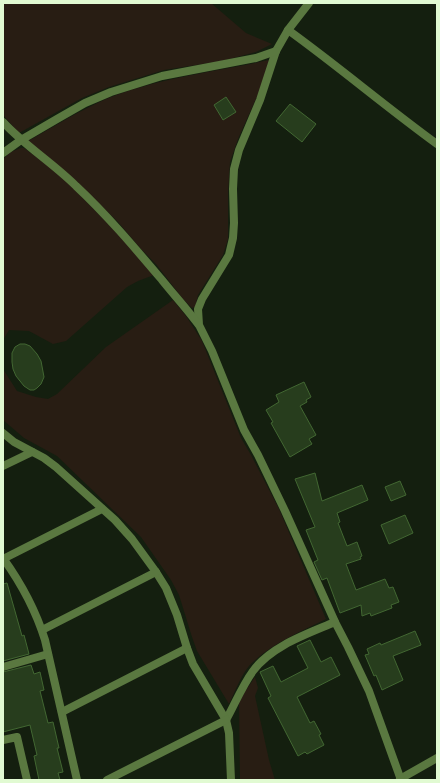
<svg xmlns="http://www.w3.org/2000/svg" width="440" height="783" font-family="Ubuntu,sans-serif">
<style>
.green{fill:#281d13}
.building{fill:#273d1d;stroke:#426732}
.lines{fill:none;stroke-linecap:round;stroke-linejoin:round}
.lane{stroke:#5a7840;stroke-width:8}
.street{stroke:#5a7840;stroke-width:8}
</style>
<rect width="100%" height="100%" fill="#141f0f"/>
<!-- green -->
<g class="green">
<path d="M 3,3 L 211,3 L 246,33 L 272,44 L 256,52 L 222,61 L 164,70 L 109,87 L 82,98 L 19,133 L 3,115 Z"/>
<path d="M 269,60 L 259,92 L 238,139 L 230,162 L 228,193 L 228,239 L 223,255 L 198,295 L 195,307 L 192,308 L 183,299 L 156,264 L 141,249 L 118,222 L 72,177 L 28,141 C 53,127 79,111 106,99 C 158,78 214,72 269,60 Z"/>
<path d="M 21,148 L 24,148 L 47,165 L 62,177 L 122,238 L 154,275 L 138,281 L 127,287 L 66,341 L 53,344 L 29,331 L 9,330 L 3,340 L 3,159 L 11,152 Z"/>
<path d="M 173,300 L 186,316 L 202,341 L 241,438 L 251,455 L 279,509 L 326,619 C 300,632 270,644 249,666 C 240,677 235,692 229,704 L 197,651 L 192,637 L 179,595 L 171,580 L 141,537 L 57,456 L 24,438 L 3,420 L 3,369 L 17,391 L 36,397 L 48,399 L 57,394 L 106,347 Z"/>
<path d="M 255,677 L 258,688 L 255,696 L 269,760 L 275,780 L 240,780 L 239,703 L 244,693 Z"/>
</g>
<!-- building -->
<g class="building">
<path d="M 226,97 L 236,112 L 223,120 L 214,105 Z"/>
<path d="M 290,104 L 316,124 L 302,142 L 276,121 Z"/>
<path d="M 20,344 L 25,344 L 30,346 L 37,354 L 41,361 L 44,377 L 41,384 L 37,388 L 34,390 L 30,390 L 24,386 L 16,376 L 13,369 L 12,362 L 12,353 L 15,347 Z"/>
<path d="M 304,382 L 311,397 L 306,400 L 307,402 L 300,406 L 316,435 L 309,439 L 312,444 L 290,457 L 271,423 L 273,422 L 266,410 L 279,402 L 276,395 Z"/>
<path d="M 315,473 L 322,501 L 362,485 L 368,500 L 337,513 L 340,522 L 338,523 L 347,546 L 357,542 L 362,556 L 360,557 L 361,559 L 346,564 L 356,590 L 385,579 L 389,588 L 393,587 L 399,602 L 391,605 L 392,608 L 371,616 L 370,613 L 362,616 L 361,605 L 340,613 L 327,578 L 322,580 L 314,562 L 318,560 L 306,530 L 315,527 L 295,479 Z"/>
<path d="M 400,481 L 406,495 L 391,501 L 385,487 Z"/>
<path d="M 405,515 L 413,533 L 389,544 L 381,525 Z"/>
<path d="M 7,583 L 22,636 L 24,635 L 29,654 L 3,661 L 3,584 Z"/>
<path d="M 415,631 L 421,645 L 393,656 L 403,680 L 382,690 L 376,675 L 374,676 L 365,655 L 369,654 L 367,649 L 380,643 L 381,645 Z"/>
<path d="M 310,640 L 321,662 L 331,657 L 340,675 L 297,697 L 310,723 L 314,721 L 321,734 L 319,735 L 324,745 L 307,754 L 305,752 L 298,756 L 268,698 L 271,696 L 260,672 L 273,666 L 281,682 L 308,668 L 297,646 Z"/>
<path d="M 31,665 L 34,674 L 40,672 L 44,690 L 40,691 L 48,723 L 53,722 L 59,748 L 57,748 L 63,772 L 58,773 L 60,780 L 39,780 L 34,756 L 37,755 L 30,725 L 3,732 L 3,672 Z"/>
</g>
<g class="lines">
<!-- lane -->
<g class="lane">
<path d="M 288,30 C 338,66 386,107 437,144"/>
<path d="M 226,720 C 235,704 242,686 253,671 C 271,646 307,634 335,622"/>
<path d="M 400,779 L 437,758"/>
</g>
<!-- street -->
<g class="street">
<path d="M 309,3 L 288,30 L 276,51 L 260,100 L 239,150 L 234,169 L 233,189 L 234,223 L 233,238 L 229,255 L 202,299 L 198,309 L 199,325 L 212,351 L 244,430 L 258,455 L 285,511 L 335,622 L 348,647 L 369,691 L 401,780"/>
<path d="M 3,122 C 25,146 53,163 76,186 C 107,215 134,247 162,280 C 174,295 187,309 198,324"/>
<path d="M 3,153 L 21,140 L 57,119 L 85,103 L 111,92 L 162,76 L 256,58 L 276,51"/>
<path d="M 3,433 L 14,442 L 44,458 L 56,467 L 115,520 L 132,539 L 156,572 L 166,588 L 177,615 L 187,648 L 193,664 L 226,720 L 229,733 L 231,780"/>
<path d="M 3,466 L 32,452"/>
<path d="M 3,558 C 21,583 36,611 45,640 L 77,780"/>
<path d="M 3,559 L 102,509"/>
<path d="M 42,630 L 156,572"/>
<path d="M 3,667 L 48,654"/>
<path d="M 62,712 L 187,648"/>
<path d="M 3,740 L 17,737 L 27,780"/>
<path d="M 107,780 L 226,720"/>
</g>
</g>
<!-- border -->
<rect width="440" height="783" fill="none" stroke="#e1fad2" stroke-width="8"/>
</svg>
